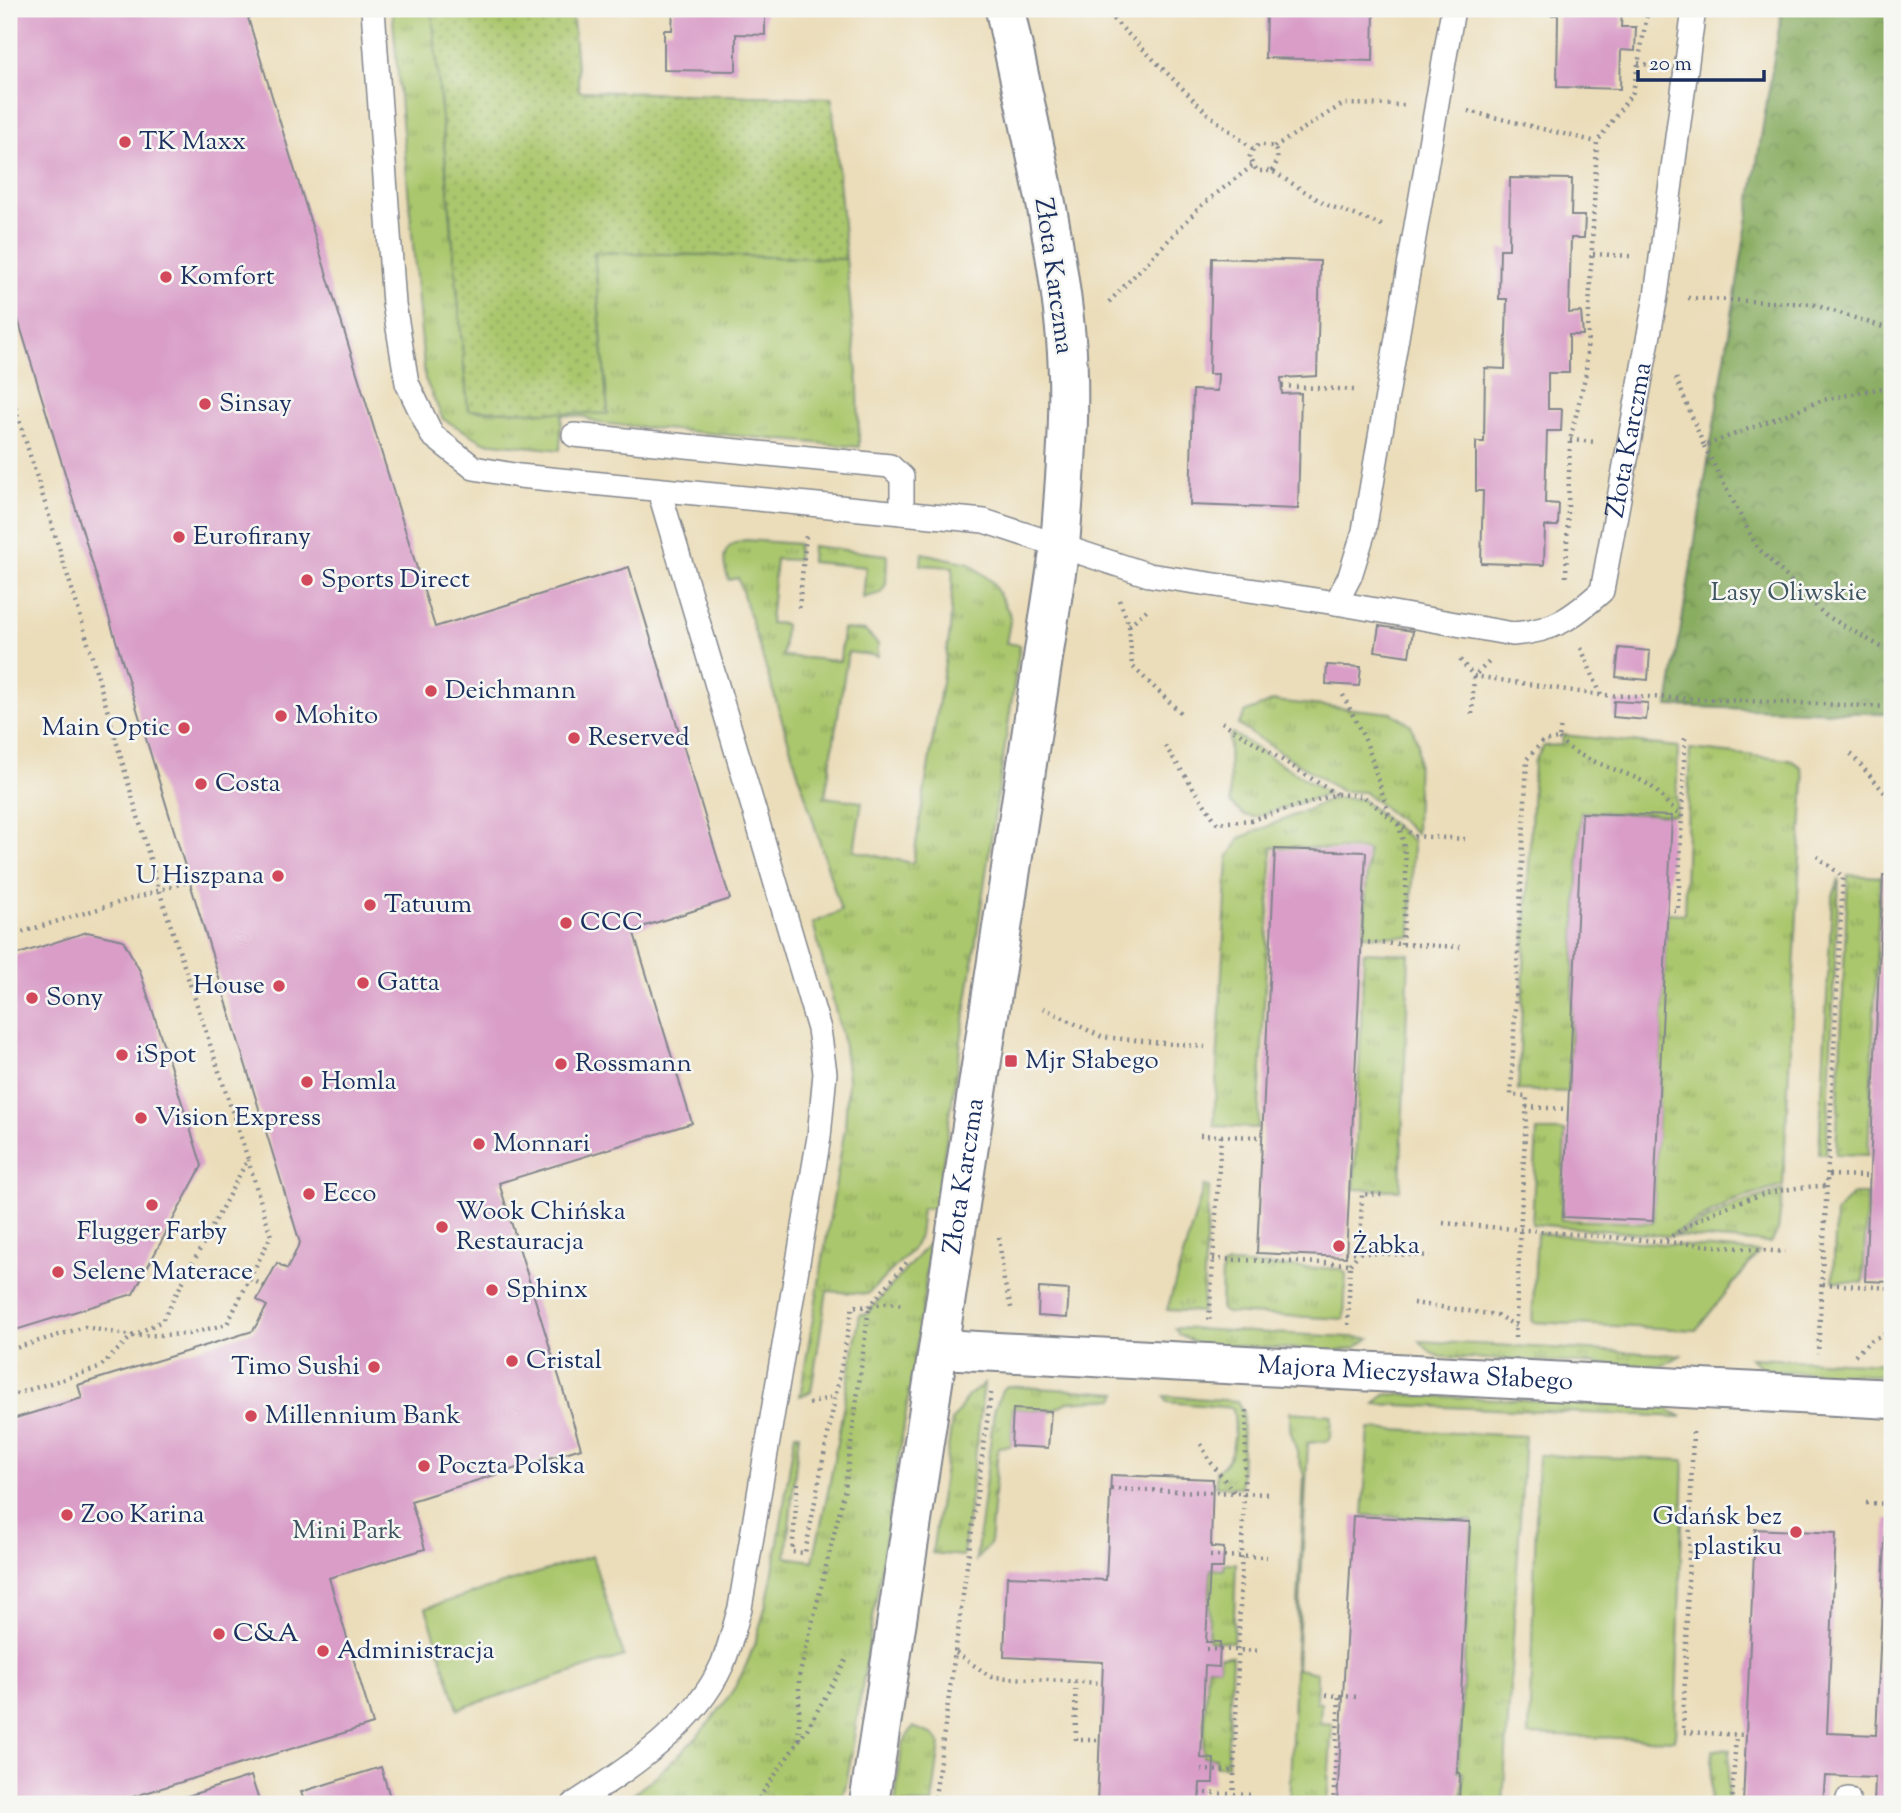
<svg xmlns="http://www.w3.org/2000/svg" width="1901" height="1813" font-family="'Sorts Mill Goudy',serif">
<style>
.grass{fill:url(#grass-tufts);stroke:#637b66;stroke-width:2}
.forest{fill:url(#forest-crowns);stroke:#526e5f;stroke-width:2}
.park{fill:#abc76d;stroke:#637b66;stroke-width:2}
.garden{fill:url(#garden-dots);stroke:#637b66;stroke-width:2}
.building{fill:#d99dc8}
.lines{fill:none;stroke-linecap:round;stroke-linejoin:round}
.service-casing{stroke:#83868c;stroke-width:26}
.minor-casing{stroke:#83868c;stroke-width:42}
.path{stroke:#83868c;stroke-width:4.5;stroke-dasharray:2 5;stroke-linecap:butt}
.service{stroke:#fff;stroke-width:23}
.minor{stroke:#fff;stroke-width:38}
.poi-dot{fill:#d1495b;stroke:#f6f6f2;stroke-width:2.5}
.labels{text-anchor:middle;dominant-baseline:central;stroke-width:5;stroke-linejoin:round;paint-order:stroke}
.poi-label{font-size:26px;fill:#1b2f5e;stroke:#f6f6f2;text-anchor:start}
.street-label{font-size:26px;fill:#1b2f5e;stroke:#f6f6f2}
.park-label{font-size:26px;fill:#3f5562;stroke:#f6f6f2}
</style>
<defs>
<pattern id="grass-tufts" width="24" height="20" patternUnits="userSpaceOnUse" patternTransform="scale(1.75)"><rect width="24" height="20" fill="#abc76d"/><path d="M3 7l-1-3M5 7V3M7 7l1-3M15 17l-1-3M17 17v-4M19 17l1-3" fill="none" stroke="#8aa25d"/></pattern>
<pattern id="forest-crowns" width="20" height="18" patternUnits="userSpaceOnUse" patternTransform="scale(1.75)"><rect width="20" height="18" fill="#88ac60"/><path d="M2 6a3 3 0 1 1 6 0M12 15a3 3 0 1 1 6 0" fill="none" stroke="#6e8c52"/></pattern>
<pattern id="garden-dots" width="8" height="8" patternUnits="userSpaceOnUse" patternTransform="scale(1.75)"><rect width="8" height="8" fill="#abc76d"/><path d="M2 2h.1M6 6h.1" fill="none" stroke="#8aa25d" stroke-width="1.8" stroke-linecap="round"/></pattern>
</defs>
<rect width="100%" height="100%" fill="#f6f6f2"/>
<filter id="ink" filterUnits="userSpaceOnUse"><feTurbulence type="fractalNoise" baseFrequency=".0143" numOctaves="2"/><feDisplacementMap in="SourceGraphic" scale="14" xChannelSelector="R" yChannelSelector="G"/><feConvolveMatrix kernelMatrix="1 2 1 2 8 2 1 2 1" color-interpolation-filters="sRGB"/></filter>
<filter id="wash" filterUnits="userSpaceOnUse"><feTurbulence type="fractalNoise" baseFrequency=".00686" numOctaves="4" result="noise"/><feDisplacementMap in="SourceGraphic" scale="28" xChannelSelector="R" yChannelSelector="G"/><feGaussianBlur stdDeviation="1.57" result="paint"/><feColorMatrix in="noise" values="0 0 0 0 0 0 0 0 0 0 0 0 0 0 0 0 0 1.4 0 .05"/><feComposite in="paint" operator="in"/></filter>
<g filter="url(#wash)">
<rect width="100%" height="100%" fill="#ebddb9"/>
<!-- grass -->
<g class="grass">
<path d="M 392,9 L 432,9 L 468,410 L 608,413 L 594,252 L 846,259 L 858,384 L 859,447 L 597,423 L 585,417 L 562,415 L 560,450 L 484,442 L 443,419 L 425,379 Z"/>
<path d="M 746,540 L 798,544 L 797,560 L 776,559 L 770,623 L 785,624 L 783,656 L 840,661 L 843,629 L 865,631 L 878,644 L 878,656 L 848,652 L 825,797 L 862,802 L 854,851 L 913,863 L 950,631 L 953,567 L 921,565 L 922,553 L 969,563 L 992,582 L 1011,616 L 1006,643 L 1020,645 L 936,1209 L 922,1208 L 919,1236 L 912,1250 L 868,1294 L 827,1291 L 811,1392 L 800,1396 L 845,1128 L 848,1078 L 843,1040 L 813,923 L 841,911 L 738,578 L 729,580 C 721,560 721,544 746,540 Z"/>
<path d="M 812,546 L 887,555 L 886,584 L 881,593 L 863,598 L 866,567 L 811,562 Z"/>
<path d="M 1274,701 L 1392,713 L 1411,725 L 1418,744 L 1416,833 L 1364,792 L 1341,791 L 1238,725 L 1246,712 Z"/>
<path d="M 1232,733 L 1329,794 L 1254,817 L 1244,815 L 1230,803 L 1229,739 Z"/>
<path d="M 1563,735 L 1678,747 L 1676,815 L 1581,812 L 1568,1092 L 1518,1090 L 1534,762 L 1544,746 L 1562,745 Z"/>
<path d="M 1690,749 L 1791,760 L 1801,767 L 1804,778 L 1783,1186 L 1736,1200 L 1669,1236 L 1532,1224 L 1537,1131 L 1565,1131 L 1561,1220 L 1653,1223 L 1667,913 L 1684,914 Z"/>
<path d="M 1335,798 L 1361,799 L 1413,841 L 1411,937 L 1364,935 L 1368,850 L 1272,847 L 1258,1128 L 1214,1126 L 1228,858 L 1240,838 Z"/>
<path d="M 1848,875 L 1880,877 L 1868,1155 L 1836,1154 Z"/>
<path d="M 1839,879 L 1826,1154 L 1819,1154 L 1832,899 Z"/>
<path d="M 1364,952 L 1409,954 L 1400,1190 L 1354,1189 Z"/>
<path d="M 1204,1186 L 1209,1187 L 1202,1312 L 1167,1310 Z"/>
<path d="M 1783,1190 L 1778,1231 L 1771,1243 L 1675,1236 L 1738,1204 Z"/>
<path d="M 1853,1194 L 1867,1194 L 1863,1283 L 1833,1281 L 1836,1212 Z"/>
<path d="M 929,1243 L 923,1306 L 847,1781 L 840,1804 L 620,1804 C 662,1774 708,1731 735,1687 C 774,1620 781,1511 795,1434 L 799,1434 L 786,1557 L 813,1561 L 829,1487 L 860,1314 L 866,1315 Z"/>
<path d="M 1228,1264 L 1341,1269 L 1346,1274 L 1344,1319 L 1226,1313 L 1221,1310 L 1222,1267 Z"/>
<path d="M 1175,1328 L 1370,1338 L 1354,1348 L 1339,1351 L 1198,1344 L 1179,1335 Z"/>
<path d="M 1420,1341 L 1681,1355 L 1664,1365 L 1652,1366 L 1441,1357 L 1431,1353 Z"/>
<path d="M 1750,1358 L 1892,1364 L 1892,1376 L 1767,1371 Z"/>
<path d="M 984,1384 L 963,1556 L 932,1553 L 952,1421 L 968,1396 Z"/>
<path d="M 1007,1386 L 1118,1393 L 1115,1399 L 1068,1402 L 1051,1411 L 1013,1409 L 1011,1446 L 998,1447 L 990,1544 L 976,1560 L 994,1412 L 1002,1390 Z"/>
<path d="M 1385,1394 L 1661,1406 L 1682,1417 L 1375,1404 Z"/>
<path d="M 1164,1396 L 1237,1401 L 1243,1412 L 1241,1487 L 1216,1486 L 1216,1470 C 1236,1464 1236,1425 1233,1408 L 1167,1402 Z"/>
<path d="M 1290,1412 L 1332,1415 L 1331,1436 L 1327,1441 L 1308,1443 L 1297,1669 L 1317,1673 L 1316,1702 L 1321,1703 L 1320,1723 L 1332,1724 L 1327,1804 L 1289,1804 L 1304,1476 L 1290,1429 Z"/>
<path d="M 1369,1429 L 1525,1436 L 1503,1804 L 1462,1804 L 1463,1772 L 1458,1771 L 1472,1521 L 1363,1515 Z"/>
<path d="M 1225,1563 L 1236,1563 L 1233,1642 L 1208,1640 L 1211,1569 L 1224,1570 Z"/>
<path d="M 1220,1656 L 1232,1656 L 1227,1766 L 1216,1766 L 1216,1758 L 1203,1757 L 1207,1667 L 1219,1667 Z"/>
<path d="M 913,1727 L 934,1735 L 940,1744 L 932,1804 L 895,1804 L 902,1745 Z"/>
<path d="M 1713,1749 L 1730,1750 L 1727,1804 L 1710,1804 Z"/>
</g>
<!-- forest -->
<path class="forest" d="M 1782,9 L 1892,9 L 1892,714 L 1668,706 Z"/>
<!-- park -->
<g class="park">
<path d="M 1537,1233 L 1759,1252 L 1696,1330 L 1532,1322 Z"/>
<path d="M 1538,1455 L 1684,1460 L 1675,1740 L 1529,1735 Z"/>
<path d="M 592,1556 L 624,1656 L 458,1709 L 426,1608 Z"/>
</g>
<!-- garden -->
<path class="garden" d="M 432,9 L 572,9 L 579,91 L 832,98 L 846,259 L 594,252 L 608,414 L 468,410 Z"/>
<g id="blocks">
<!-- building -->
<g class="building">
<path d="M 9,9 L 277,9 L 248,18 L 435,627 L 629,567 L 730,899 L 633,930 L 692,1123 L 499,1183 L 581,1448 L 411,1501 L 425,1549 L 329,1578 L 373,1724 L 109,1804 L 9,1804 L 9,1420 L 82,1398 L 78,1385 L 253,1331 L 267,1306 L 257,1300 L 277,1263 L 287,1269 L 300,1243 L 9,290 Z"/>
<path d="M 673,9 L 765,9 L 765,35 L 736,34 L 736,71 L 664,70 L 664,30 L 672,30 Z"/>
<path d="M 1266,9 L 1374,9 L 1373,61 L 1265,58 Z"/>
<path d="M 1551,9 L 1622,9 L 1621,27 L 1636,27 L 1635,51 L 1621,50 L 1620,89 L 1557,87 L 1558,15 L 1551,15 Z"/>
<path d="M 1510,178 L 1572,179 L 1571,216 L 1585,216 L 1584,238 L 1571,238 L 1569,313 L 1581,312 L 1583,335 L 1569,335 L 1569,373 L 1548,373 L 1548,409 L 1562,409 L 1561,431 L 1547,431 L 1545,503 L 1559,504 L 1558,526 L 1545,526 L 1544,565 L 1481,563 L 1483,491 L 1476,491 L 1476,442 L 1484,442 L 1485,368 L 1505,369 L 1507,299 L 1499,299 L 1500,249 L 1509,249 Z"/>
<path d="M 1212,258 L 1320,261 L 1317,376 L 1281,378 L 1282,394 L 1301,393 L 1298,509 L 1190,505 L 1193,390 L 1217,391 L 1218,374 L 1209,374 Z"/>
<path d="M 1379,626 L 1413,631 L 1409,656 L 1375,651 Z"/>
<path d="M 1619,648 L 1650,651 L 1648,680 L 1616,677 Z"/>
<path d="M 1327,665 L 1361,667 L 1359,686 L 1326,684 Z"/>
<path d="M 1614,701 L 1648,703 L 1646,720 L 1613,717 Z"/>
<path d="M 1582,813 L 1672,816 L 1653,1221 L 1563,1217 Z"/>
<path d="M 1275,849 L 1366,852 L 1346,1257 L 1257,1253 Z"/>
<path d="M 1883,875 L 1892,876 L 1892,1282 L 1865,1281 Z"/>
<path d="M 87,932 L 123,940 L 140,971 L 202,1166 L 133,1294 L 9,1332 L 9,957 Z"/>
<path d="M 1039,1288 L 1069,1290 L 1067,1318 L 1038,1316 Z"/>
<path d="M 1013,1409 L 1051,1411 L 1048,1448 L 1011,1446 Z"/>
<path d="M 1111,1475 L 1213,1479 L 1211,1547 L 1224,1548 L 1223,1568 L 1210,1568 L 1206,1642 L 1220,1642 L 1219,1667 L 1205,1666 L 1201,1758 L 1214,1759 L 1213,1783 L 1200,1783 L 1199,1804 L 1097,1804 L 1103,1662 L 1004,1657 L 1007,1576 L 1106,1580 Z"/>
<path d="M 1353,1516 L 1470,1522 L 1457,1773 L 1460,1773 L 1459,1804 L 1337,1804 Z"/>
<path d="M 1886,1519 L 1892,1519 L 1892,1804 L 1874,1804 L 1875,1778 L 1825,1776 L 1823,1804 L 1743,1804 L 1755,1529 L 1836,1533 L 1827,1733 L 1876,1735 Z"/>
<path d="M 381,1767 L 392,1804 L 305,1804 L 301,1792 Z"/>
<path d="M 251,1776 L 260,1804 L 179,1804 L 178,1799 Z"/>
</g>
</g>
</g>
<g filter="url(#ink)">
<use href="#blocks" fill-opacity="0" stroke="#83868c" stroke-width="2"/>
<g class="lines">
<defs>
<g id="service">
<path id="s1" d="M 373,9 L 394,304 L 407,383 L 432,435 L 474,468 L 519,476 L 984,521 L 1149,575 L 1336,603 L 1513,634 C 1554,631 1572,618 1602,591 L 1656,296 L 1694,9"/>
<path d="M 574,435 L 890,466 L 902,477 L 902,513"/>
<path d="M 1336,603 L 1350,576 L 1364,531 L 1453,9"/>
<path d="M 574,1804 C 629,1768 694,1727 722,1665 C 730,1647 734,1627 740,1608 L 819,1137 L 825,1073 L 819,1029 L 659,490"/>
<path d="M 1848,1804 L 1848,1799"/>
</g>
<g id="minor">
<path id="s2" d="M 940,1349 L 1892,1399"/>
<path id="s3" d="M 869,1804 L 1060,546 C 1065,477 1072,408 1066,339 C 1056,228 1027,118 1005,9"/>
</g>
</defs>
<!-- service casing -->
<use href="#service" class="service-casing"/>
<!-- minor casing -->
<use href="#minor" class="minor-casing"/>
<!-- path -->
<g class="path">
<path d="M 1103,9 L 1208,114 L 1253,149"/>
<path d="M 1638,63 L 1655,66"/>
<path d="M 1468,111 L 1597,142"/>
<path d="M 1274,147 L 1343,104 L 1404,105"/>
<path d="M 1272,171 C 1278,162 1279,156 1274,147 L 1259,144 L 1253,149 L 1249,158 L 1257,171 L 1272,171 L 1325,204 L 1384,226"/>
<path d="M 1593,254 L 1630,256"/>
<path d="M 1688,298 L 1812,304 L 1892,330"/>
<path d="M 1109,302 L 1203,204 L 1252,166"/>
<path d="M 1676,378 L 1704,446 L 1823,400 L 1892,386"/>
<path d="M 1282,386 L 1354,390"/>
<path d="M 9,388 L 80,615 L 159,890 L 248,1159 L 162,1321 L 132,1336 L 85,1327 L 9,1350"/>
<path d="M 1570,440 L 1597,442"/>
<path d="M 1704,446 L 1757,547 L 1825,615 L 1892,653"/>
<path d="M 1566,577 L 1570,440 L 1586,373 L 1597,142 L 1633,92 L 1648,9"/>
<path d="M 1119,600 L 1129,625 L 1132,666 L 1182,714"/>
<path d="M 799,608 L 806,536"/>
<path d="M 1129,625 L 1149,608"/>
<path d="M 1581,648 L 1601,695 L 1892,707"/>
<path d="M 1460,660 L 1474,676 L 1600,695"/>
<path d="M 1343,695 L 1367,744 L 1390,818"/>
<path d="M 1472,714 L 1474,676 L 1489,662"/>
<path d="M 1222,722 L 1336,794"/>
<path d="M 1559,739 C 1581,763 1622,768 1649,785 C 1661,793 1668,807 1681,815"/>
<path d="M 1165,746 L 1217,823 L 1251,820 L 1337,794 L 1363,796 L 1414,836 L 1465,839"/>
<path d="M 1851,754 L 1892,801"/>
<path d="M 1398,824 C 1412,861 1404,905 1402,944"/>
<path d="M 1817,856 L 1843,877 L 1818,1354"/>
<path d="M 1667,911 L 1678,911 L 1685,738"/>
<path d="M 9,936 L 190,881"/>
<path d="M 1361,942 L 1460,947"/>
<path d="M 1043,1008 L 1102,1037 L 1205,1047"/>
<path d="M 1526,1107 L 1568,1109"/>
<path d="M 1200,1135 L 1221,1136 L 1209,1323"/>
<path d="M 1221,1136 L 1262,1137"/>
<path d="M 1829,1175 L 1870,1176"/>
<path d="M 1443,1223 L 1785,1252"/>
<path d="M 999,1237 L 1004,1281 L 1012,1311"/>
<path d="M 1666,1240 C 1713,1207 1770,1186 1828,1186"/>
<path d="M 1346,1252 L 1430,1256"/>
<path d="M 1213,1259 L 1350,1264 L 1348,1329"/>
<path d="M 1350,1264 L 1360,1252 L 1362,1194 L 1383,1195"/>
<path d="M 250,1279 L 265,1286"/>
<path d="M 1823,1284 L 1892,1288"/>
<path d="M 1413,1303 L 1497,1315 L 1516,1326"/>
<path d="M 1515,1338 L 1527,1096 L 1511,1095 L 1527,759 L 1543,741 L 1559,739 L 1561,724"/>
<path d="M 1855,1355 L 1870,1341 L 1892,1331"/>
<path d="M 9,1396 L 99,1368 L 132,1336 L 188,1334 L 227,1324 L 271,1236 L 248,1160"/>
<path d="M 809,1404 L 836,1396"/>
<path d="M 1693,1432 L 1683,1732 L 1746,1735"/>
<path d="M 1201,1444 L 1209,1460 L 1234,1492"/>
<path d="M 798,1483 L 792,1552 L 805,1553 L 853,1306 L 869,1307 L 908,1261"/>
<path d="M 1111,1489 L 1270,1494"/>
<path d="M 1866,1503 L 1892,1504"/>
<path d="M 1210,1556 L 1267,1557"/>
<path d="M 1206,1649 L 1262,1651"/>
<path d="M 956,1653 L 991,1677 L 1102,1683"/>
<path d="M 1075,1682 L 1076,1740 L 1099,1740"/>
<path d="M 1326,1695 L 1357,1697"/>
<path d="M 799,1739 L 799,1677 L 845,1489 L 869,1307 L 886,1303 L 904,1305"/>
<path d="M 1201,1770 L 1234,1771"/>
<path d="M 1199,1793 L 1255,1795"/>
<path d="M 755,1804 L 807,1729 L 848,1657"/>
<path d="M 934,1804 L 991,1393"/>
<path d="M 1233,1804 L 1247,1407"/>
<path d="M 1333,1804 L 1339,1696"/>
<path d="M 1732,1804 L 1736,1734"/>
</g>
<!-- service -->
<use href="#service" class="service"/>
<!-- minor -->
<use href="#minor" class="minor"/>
</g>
</g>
<!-- markers -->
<g class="poi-dot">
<circle cx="125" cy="142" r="7"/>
<circle cx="166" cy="277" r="7"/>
<circle cx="205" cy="404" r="7"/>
<circle cx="179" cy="537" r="7"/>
<circle cx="307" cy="580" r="7"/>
<circle cx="431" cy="691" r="7"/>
<circle cx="281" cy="716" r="7"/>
<circle cx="184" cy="728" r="7"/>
<circle cx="574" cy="738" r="7"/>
<circle cx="201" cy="784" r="7"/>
<circle cx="278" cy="876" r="7"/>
<circle cx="370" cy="905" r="7"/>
<circle cx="566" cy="923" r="7"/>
<circle cx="363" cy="983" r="7"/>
<circle cx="279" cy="986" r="7"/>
<circle cx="32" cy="998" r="7"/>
<circle cx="122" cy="1055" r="7"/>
<rect x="1004" y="1054" width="14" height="14" rx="3.5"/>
<circle cx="561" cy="1064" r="7"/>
<circle cx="307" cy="1082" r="7"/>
<circle cx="141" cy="1118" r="7"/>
<circle cx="479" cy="1144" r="7"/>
<circle cx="309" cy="1194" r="7"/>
<circle cx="152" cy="1205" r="7"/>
<circle cx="442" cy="1227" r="7"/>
<circle cx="1339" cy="1246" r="7"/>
<circle cx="58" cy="1272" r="7"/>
<circle cx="492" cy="1290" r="7"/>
<circle cx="512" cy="1361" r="7"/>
<circle cx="374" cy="1367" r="7"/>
<circle cx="251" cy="1416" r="7"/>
<circle cx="424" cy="1466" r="7"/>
<circle cx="67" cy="1515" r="7"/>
<circle cx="1796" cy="1532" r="7"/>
<circle cx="219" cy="1634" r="7"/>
<circle cx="323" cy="1651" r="7"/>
</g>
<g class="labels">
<!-- poi labels -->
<g class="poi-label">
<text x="139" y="142">TK Maxx</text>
<text x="180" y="277">Komfort</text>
<text x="219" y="404">Sinsay</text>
<text x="193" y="537">Eurofirany</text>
<text x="321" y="580">Sports Direct</text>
<text x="445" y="691">Deichmann</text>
<text x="295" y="716">Mohito</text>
<text x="170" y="728" text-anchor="end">Main Optic</text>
<text x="588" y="738">Reserved</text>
<text x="215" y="784">Costa</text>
<text x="264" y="876" text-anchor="end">U Hiszpana</text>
<text x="384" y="905">Tatuum</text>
<text x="580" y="923">CCC</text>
<text x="377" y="983">Gatta</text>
<text x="265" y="986" text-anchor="end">House</text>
<text x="46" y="998">Sony</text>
<text x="136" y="1055">iSpot</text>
<text x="1025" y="1061">Mjr Słabego</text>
<text x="575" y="1064">Rossmann</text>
<text x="321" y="1082">Homla</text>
<text x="155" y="1118">Vision Express</text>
<text x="493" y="1144">Monnari</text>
<text x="323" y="1194">Ecco</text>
<text x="456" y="1212">Wook Chińska<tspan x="456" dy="30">Restauracja</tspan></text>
<text x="152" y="1232" text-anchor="middle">Flugger Farby</text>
<text x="1353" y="1246">Żabka</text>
<text x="72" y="1272">Selene Materace</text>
<text x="506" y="1290">Sphinx</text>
<text x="526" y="1361">Cristal</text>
<text x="360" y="1367" text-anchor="end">Timo Sushi</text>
<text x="265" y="1416">Millennium Bank</text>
<text x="438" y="1466">Poczta Polska</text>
<text x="81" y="1515">Zoo Karina</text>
<text x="1782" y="1517" text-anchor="end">Gdańsk bez<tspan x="1782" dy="30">plastiku</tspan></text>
<text x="233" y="1634">C&amp;A</text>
<text x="337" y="1651">Administracja</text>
</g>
<!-- street labels -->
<g class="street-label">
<text transform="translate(1053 276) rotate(82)">Złota Karczma</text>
<text stroke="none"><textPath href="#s1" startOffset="1797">Złota Karczma</textPath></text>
<text stroke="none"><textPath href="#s3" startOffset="635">Złota Karczma</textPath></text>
<text stroke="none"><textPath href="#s2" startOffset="476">Majora Mieczysława Słabego</textPath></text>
</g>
<!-- park labels -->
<g class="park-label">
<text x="1789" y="593">Lasy Oliwskie</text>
<text x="347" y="1531">Mini Park</text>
</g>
</g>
<!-- margin -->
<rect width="1901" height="1813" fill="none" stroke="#f6f6f2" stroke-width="35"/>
<!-- scale -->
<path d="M1638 70v10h126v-10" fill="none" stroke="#1b2f5e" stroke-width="3.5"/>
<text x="1649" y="70" font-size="21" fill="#1b2f5e" stroke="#f6f6f2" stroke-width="5" paint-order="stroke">20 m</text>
</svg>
